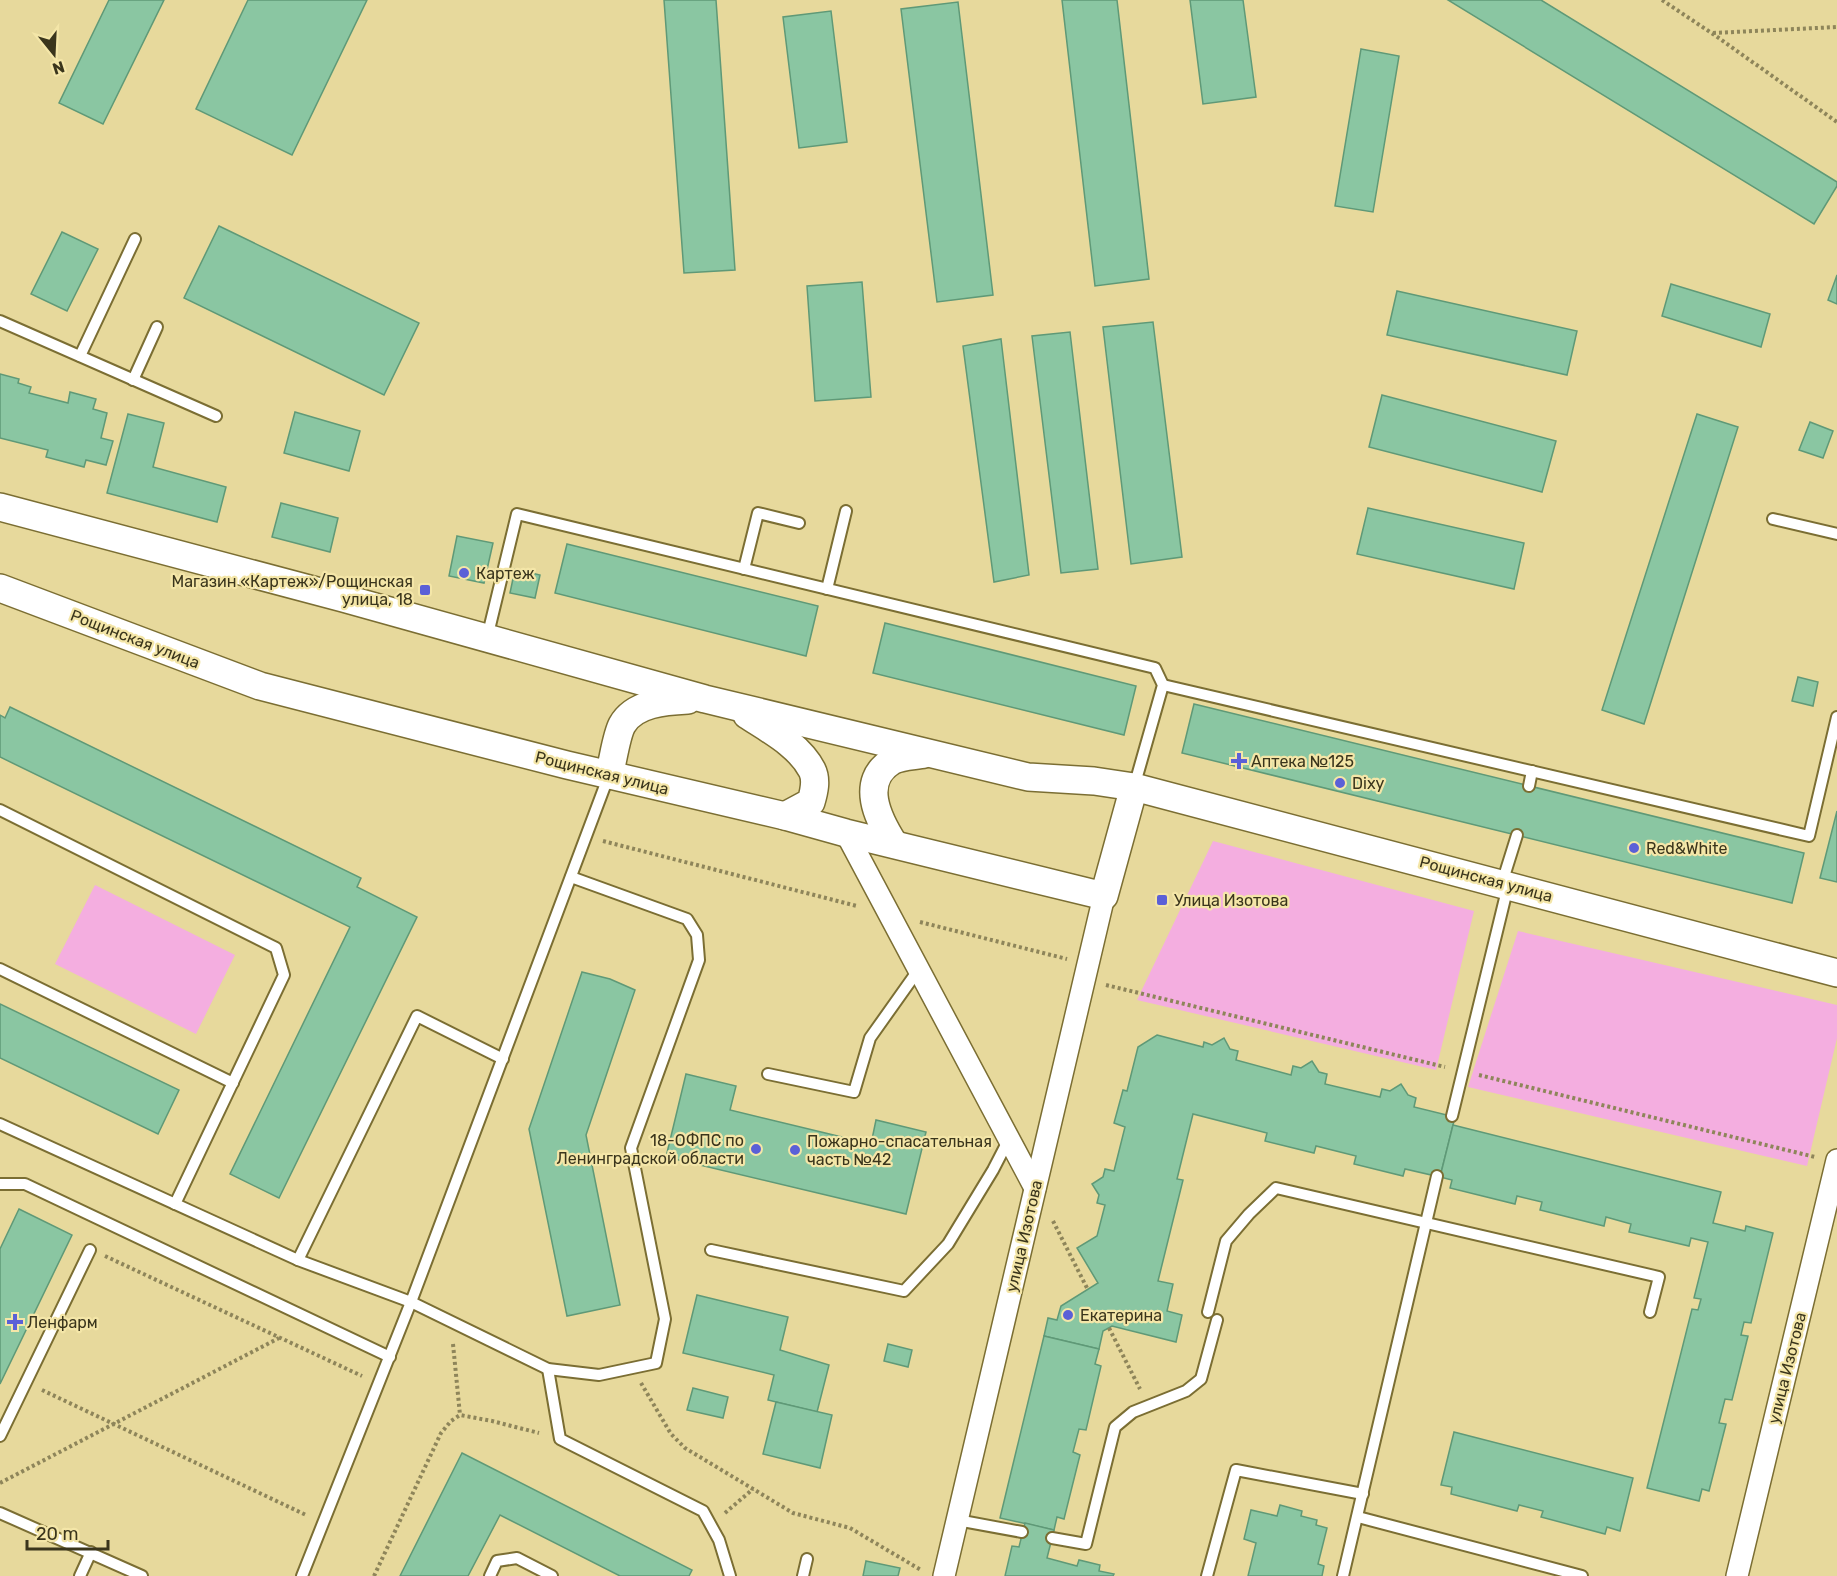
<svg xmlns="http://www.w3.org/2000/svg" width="1837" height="1576" font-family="Rubik,sans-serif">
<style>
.green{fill:#f4aee0}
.building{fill:#8ac6a2;stroke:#5f9977;stroke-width:1.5}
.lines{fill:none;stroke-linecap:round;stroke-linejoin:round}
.service-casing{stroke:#7b6e33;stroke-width:14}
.minor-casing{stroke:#7b6e33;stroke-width:24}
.tertiary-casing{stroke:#7b6e33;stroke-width:30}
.path{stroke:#8e855a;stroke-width:4;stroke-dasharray:3 3;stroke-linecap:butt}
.service{stroke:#fff;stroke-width:10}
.minor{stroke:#fff;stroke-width:21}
.tertiary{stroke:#fff;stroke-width:27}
.poi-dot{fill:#5b60d7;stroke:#f4e6a8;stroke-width:2}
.labels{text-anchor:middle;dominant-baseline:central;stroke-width:4.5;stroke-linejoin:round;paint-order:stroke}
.poi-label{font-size:16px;fill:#3a351c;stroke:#f4e6a8;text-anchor:start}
.street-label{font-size:16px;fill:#3a351c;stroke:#f4e6a8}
</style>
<rect width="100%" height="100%" fill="#e7d99c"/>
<!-- green -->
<g class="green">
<path d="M 1213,841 L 1474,911 L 1436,1070 L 1137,1000 Z"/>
<path d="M 95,885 L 235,955 L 196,1034 L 55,964 Z"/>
<path d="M 1518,931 L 1837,1005 L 1837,1038 L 1807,1166 L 1468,1087 Z"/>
</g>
<!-- building -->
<g class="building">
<path d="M 109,0 L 164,0 L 103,124 L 59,103 Z"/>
<path d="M 248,0 L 367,0 L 292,155 L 196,109 Z"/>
<path d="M 664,0 L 716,0 L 735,270 L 684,273 Z"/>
<path d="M 1062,0 L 1117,0 L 1149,279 L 1095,286 Z"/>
<path d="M 1190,0 L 1243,0 L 1256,97 L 1203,104 Z"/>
<path d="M 1448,0 L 1541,0 L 1837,182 L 1837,186 L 1814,224 Z"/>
<path d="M 958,2 L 993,295 L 937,302 L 901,9 Z"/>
<path d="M 831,11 L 847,142 L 799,148 L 783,17 Z"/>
<path d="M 1361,49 L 1399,56 L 1373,212 L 1335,206 Z"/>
<path d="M 219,226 L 419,323 L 384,395 L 184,298 Z"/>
<path d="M 62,232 L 98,249 L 67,311 L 31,294 Z"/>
<path d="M 1837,275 L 1837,304 L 1828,300 Z"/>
<path d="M 862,282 L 871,397 L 815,401 L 807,286 Z"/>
<path d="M 1671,284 L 1770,314 L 1761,347 L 1662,316 Z"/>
<path d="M 1397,291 L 1577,331 L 1567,375 L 1387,335 Z"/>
<path d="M 1153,322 L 1182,557 L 1131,564 L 1103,327 Z"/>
<path d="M 1070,332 L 1098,569 L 1061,573 L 1032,336 Z"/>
<path d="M 1001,339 L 1029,575 L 994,582 L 963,346 Z"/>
<path d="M 0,374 L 19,379 L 18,383 L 31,387 L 29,393 L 68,403 L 70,392 L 96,399 L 93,409 L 107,413 L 101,438 L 113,441 L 106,465 L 86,460 L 84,467 L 46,457 L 48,450 L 0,438 Z"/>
<path d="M 1382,395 L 1556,441 L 1542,492 L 1369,447 Z"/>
<path d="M 295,412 L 360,431 L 349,471 L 284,453 Z"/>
<path d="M 128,414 L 164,423 L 153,467 L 226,487 L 217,522 L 107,493 Z"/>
<path d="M 1697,414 L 1738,427 L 1644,724 L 1602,710 Z"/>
<path d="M 1810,422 L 1833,431 L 1823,458 L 1799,450 Z"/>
<path d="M 281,503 L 338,518 L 330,552 L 272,537 Z"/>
<path d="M 1368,508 L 1524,543 L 1514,589 L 1357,554 Z"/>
<path d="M 457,536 L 493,543 L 484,583 L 449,576 Z"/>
<path d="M 567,544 L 818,606 L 806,656 L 555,593 Z"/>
<path d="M 515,569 L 540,575 L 535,598 L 510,593 Z"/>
<path d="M 885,623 L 1136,686 L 1124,735 L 873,673 Z"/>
<path d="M 1798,677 L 1818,682 L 1813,706 L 1792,701 Z"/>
<path d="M 1194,704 L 1804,853 L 1792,903 L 1182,753 Z"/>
<path d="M 10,707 L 361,878 L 357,887 L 417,917 L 279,1198 L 230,1174 L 350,927 L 0,757 L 0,715 L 5,718 Z"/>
<path d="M 1837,811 L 1837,882 L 1820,878 Z"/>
<path d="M 582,972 L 610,979 L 635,990 L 586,1135 L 620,1305 L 567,1316 L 529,1129 Z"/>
<path d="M 0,1004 L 179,1090 L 158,1134 L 0,1058 Z"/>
<path d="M 1157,1035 L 1203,1047 L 1204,1042 L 1212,1045 L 1224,1038 L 1230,1049 L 1238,1051 L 1236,1060 L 1291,1075 L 1293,1066 L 1301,1068 L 1312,1061 L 1319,1072 L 1327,1074 L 1325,1084 L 1380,1097 L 1382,1089 L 1390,1091 L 1401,1084 L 1408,1095 L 1416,1098 L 1414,1107 L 1455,1117 L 1440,1177 L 1405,1169 L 1403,1176 L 1354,1164 L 1356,1156 L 1316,1146 L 1314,1153 L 1265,1141 L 1267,1133 L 1193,1114 L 1177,1179 L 1183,1180 L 1158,1281 L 1173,1284 L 1167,1311 L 1182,1315 L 1176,1342 L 1112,1326 L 1103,1331 L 1099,1349 L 1044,1336 L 1048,1318 L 1057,1320 L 1061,1306 L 1098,1283 L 1077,1248 L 1097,1236 L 1105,1205 L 1097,1203 L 1099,1195 L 1092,1184 L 1103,1177 L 1105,1169 L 1114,1171 L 1125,1127 L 1114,1123 L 1123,1090 L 1127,1091 L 1138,1047 Z"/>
<path d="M 686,1074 L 736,1086 L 730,1110 L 871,1144 L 876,1120 L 926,1132 L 906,1214 L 666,1157 Z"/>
<path d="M 1453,1125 L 1721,1192 L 1713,1223 L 1745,1231 L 1746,1226 L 1773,1233 L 1751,1323 L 1744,1322 L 1741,1335 L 1748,1336 L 1732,1400 L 1725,1399 L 1719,1423 L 1726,1424 L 1709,1491 L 1702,1489 L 1699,1501 L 1647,1488 L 1692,1309 L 1698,1310 L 1701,1299 L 1694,1298 L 1708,1242 L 1691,1238 L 1689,1246 L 1629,1232 L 1631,1224 L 1606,1217 L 1604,1226 L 1540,1210 L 1542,1202 L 1517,1196 L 1515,1204 L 1450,1188 L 1452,1180 L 1440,1177 Z"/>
<path d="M 19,1209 L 72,1235 L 0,1384 L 0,1249 Z"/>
<path d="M 697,1295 L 788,1317 L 780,1350 L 829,1365 L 817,1412 L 768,1400 L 774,1375 L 683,1353 Z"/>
<path d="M 1044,1336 L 1099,1349 L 1095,1364 L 1101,1366 L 1086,1430 L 1079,1429 L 1073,1452 L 1080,1455 L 1064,1519 L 1057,1517 L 1054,1530 L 1000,1518 Z"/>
<path d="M 888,1344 L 912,1350 L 908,1367 L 884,1361 Z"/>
<path d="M 693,1388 L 728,1397 L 723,1418 L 687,1410 Z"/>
<path d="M 776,1402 L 832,1415 L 820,1468 L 763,1454 Z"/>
<path d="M 1454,1432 L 1633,1478 L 1620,1531 L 1607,1527 L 1605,1534 L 1541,1517 L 1543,1511 L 1519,1505 L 1517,1511 L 1451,1494 L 1452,1487 L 1441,1485 Z"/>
<path d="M 462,1453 L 692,1570 L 689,1576 L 620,1576 L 500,1515 L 468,1576 L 400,1576 Z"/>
<path d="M 1280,1505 L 1302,1511 L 1301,1516 L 1317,1520 L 1316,1525 L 1327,1528 L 1318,1564 L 1324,1566 L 1322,1576 L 1248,1576 L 1256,1543 L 1244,1539 L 1251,1510 L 1277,1516 Z"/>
<path d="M 1025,1523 L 1054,1530 L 1047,1558 L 1077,1566 L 1079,1560 L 1100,1565 L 1099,1571 L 1114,1574 L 1113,1576 L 1005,1576 L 1012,1546 L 1019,1547 Z"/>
<path d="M 866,1561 L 900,1568 L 898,1576 L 863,1576 Z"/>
</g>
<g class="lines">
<defs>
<g id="service">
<path d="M 0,321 L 216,416"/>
<path d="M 80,356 L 135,239"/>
<path d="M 133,380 L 157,327"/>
<path d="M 1773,519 L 1837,534"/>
<path d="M 744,569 L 758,513 L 799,523"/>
<path d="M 827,589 L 846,511"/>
<path d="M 487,638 L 517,514 L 1155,668 L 1163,685 L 1134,787"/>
<path d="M 1163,685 L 1809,836 L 1837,717"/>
<path d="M 1529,786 L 1532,771"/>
<path d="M 0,810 L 276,948 L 284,975 L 175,1204"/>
<path d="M 1502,883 L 1517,835"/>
<path d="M 0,969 L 233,1083"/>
<path d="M 768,1074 L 854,1092 L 870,1038 L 919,969"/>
<path d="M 1452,1116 L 1508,886"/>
<path d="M 0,1124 L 298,1260 L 411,1302 L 548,1369 L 599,1375 L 656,1363 L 665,1319 L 631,1148 L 699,960 L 697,935 L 687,919 L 571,877"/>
<path d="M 0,1184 L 25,1184 L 390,1357"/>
<path d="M 711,1250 L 904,1291 L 948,1244 L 993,1170 L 1009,1139"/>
<path d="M 298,1260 L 417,1016 L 503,1059"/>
<path d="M 1208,1312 L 1226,1241 L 1249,1214 L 1276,1188 L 1659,1277 L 1650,1312"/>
<path d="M 548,1369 L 560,1439 L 703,1511 L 719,1540 L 730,1576"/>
<path d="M 0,1436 L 90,1250"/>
<path d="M 0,1513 L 142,1576"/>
<path d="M 1358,1517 L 1582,1576"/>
<path d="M 957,1520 L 1022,1532"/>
<path d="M 1052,1538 L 1086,1544 L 1115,1427 L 1133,1412 L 1186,1391 L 1201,1379 L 1217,1320"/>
<path d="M 80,1576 L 91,1552"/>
<path d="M 302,1576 L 411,1302 L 609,775"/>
<path d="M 490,1576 L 497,1561 L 517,1558 L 552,1576"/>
<path d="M 803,1576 L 807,1559"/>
<path d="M 1207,1576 L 1236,1470 L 1363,1494"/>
<path d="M 1343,1576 L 1437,1176"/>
</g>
<g id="minor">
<path d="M 846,833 L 1035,1188"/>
<path d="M 944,1576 L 1104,896"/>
<path d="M 1737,1576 L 1837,1160"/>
</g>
<g id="tertiary">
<path d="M 0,507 L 343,598 L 705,699 L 1028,777 L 1094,781 L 1134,787 L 1837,973"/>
<path d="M 0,588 L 260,686 L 567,765 L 785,816 L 846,833 L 1104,896 L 1134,787"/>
<path d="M 747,715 C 770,730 799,745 812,770 C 817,780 814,792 811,802 L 785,816"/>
<path d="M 609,775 C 613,762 616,736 622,725 C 634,703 666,701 688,700"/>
<path d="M 894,844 C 878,819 859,781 892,761 C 900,756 915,756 924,754"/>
</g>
</defs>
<!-- service casing -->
<use href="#service" class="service-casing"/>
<!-- minor casing -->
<use href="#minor" class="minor-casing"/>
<!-- tertiary casing -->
<use href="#tertiary" class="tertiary-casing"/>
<!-- path -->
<g class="path">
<path d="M 1662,0 L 1713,34 L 1837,122"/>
<path d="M 1713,33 L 1837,27"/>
<path d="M 603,841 L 857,906"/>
<path d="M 920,922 L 1067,959"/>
<path d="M 1106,985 L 1445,1067"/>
<path d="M 1479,1075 L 1815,1157"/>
<path d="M 1053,1221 L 1088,1290"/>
<path d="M 105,1256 L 362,1376"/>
<path d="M 1109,1328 L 1140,1389"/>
<path d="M 453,1344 L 460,1415"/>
<path d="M 641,1383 L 671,1434 L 685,1448 L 793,1513 L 850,1528 L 921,1570"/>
<path d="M 42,1390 L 306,1515"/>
<path d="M 0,1483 L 279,1338"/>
<path d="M 725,1513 L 753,1489"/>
<path d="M 374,1576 L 441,1433 L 451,1421 L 460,1415 L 492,1421 L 539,1433"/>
</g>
<!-- service -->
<use href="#service" class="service"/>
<!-- minor -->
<use href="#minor" class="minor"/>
<!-- tertiary -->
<use href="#tertiary" class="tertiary"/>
</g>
<!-- markers -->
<g class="poi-dot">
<circle cx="464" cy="573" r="6"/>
<rect x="419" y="584" width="12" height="12" rx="3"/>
<path d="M1236 752h6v6h6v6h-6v6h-6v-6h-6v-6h6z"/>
<circle cx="1340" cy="783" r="6"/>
<circle cx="1634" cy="848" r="6"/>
<rect x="1156" y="894" width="12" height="12" rx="3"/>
<circle cx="756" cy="1149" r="6"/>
<circle cx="795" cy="1150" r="6"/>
<circle cx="1068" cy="1315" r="6"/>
<path d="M12 1313h6v6h6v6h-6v6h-6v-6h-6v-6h6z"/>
</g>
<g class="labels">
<!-- poi labels -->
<g class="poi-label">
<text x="476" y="573">Картеж</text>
<text x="413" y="581" text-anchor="end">Магазин «Картеж»/Рощинская<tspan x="413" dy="18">улица, 18</tspan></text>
<text x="1251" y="761">Аптека №125</text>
<text x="1352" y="783">Dixy</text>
<text x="1646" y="848">Red&amp;White</text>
<text x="1174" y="900">Улица Изотова</text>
<text x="744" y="1140" text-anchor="end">18-ОФПС по<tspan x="744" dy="18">Ленинградской области</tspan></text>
<text x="807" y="1141">Пожарно-спасательная<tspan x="807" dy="18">часть №42</tspan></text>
<text x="1080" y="1315">Екатерина</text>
<text x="27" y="1322">Ленфарм</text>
</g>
<!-- street labels -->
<g class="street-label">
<text transform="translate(135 639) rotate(21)">Рощинская улица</text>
<text transform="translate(602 773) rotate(14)">Рощинская улица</text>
<text transform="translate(1486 879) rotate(15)">Рощинская улица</text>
<text transform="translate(1024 1236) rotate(-77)">улица Изотова</text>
<text transform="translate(1787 1368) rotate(-76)">улица Изотова</text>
</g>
</g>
<!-- north arrow -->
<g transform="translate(54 54) rotate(162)" stroke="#f4e6a8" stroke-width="4.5" paint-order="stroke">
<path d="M0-4.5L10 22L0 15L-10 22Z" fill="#3a351c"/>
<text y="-9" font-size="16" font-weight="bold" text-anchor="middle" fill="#3a351c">N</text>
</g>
<!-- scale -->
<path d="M27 1540v9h81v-9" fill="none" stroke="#3a351c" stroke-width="3"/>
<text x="36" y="1540" font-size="18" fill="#3a351c" stroke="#f4e6a8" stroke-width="4.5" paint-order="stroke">20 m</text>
</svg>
